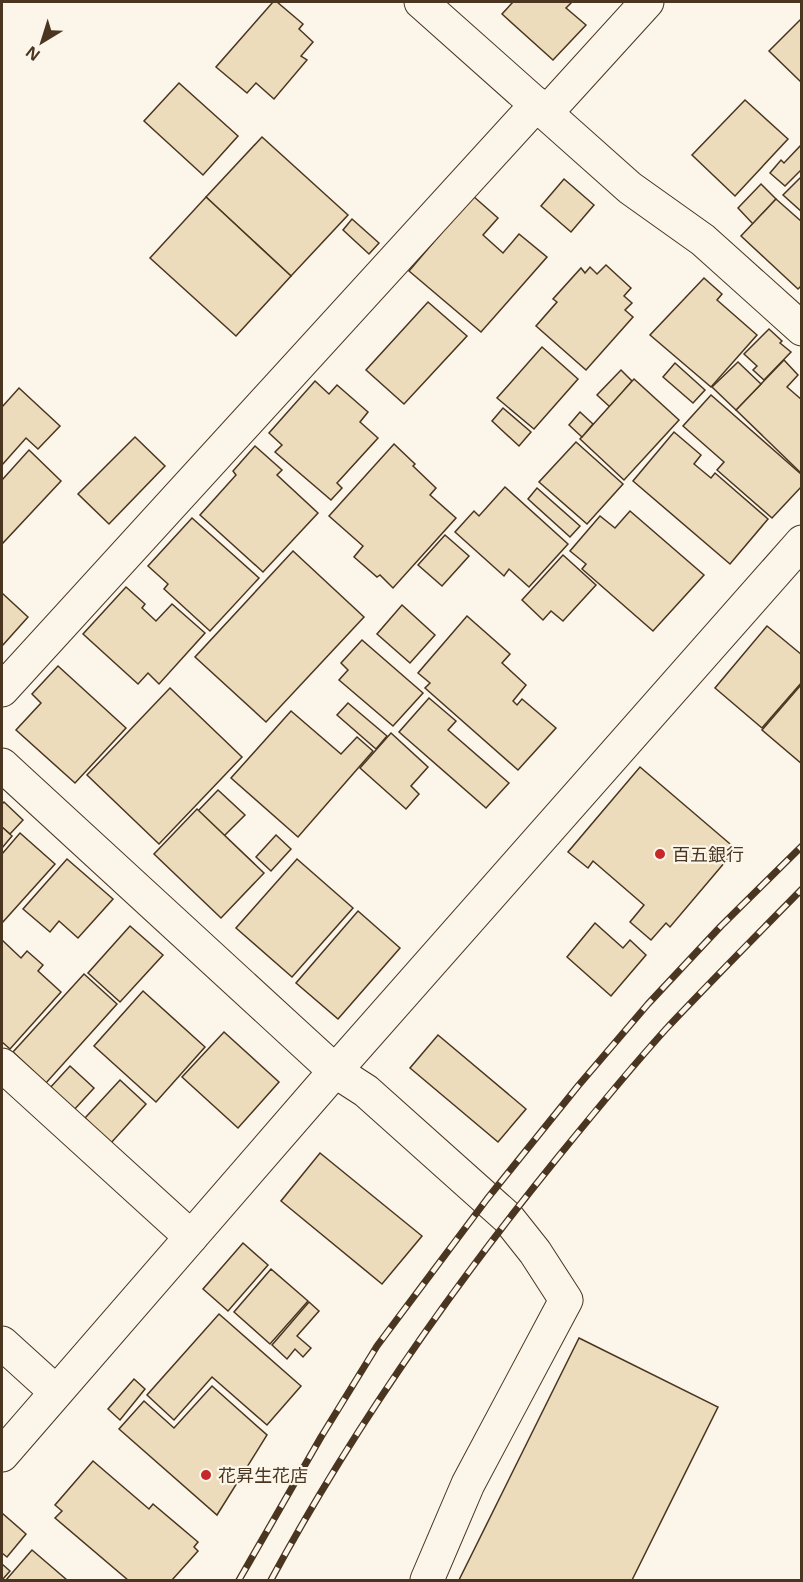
<svg xmlns="http://www.w3.org/2000/svg" width="803" height="1582" font-family="'Open Sans','Noto Sans JP',sans-serif">
<style>
.building{fill:#ecdcbc;stroke:#4a3520;stroke-width:1.5}
.lines{fill:none;stroke-linecap:round;stroke-linejoin:round}
.minor-casing{stroke:#4a3520;stroke-width:35}
.minor{stroke:#fbf6e9;stroke-width:33}
.rail-casing{stroke:#4a3520;stroke-width:7}
.rail{stroke:#fbf6e9;stroke-width:4.5;stroke-dasharray:14;stroke-linecap:butt}
.poi-dot{fill:#c62828;stroke:#fbf6e9;stroke-width:2}
.labels{text-anchor:middle;dominant-baseline:central;stroke-width:4.5;stroke-linejoin:round;paint-order:stroke}
.poi-label{font-size:18px;fill:#4a3520;stroke:#fbf6e9;text-anchor:start}
</style>
<rect width="100%" height="100%" fill="#fbf6e9"/>
<!-- building -->
<g class="building">
<path d="M 273,2 L 277,2 L 303,24 L 299,29 L 313,42 L 301,56 L 307,60 L 274,99 L 256,83 L 247,93 L 216,67 Z"/>
<path d="M 513,2 L 572,2 L 566,8 L 586,25 L 553,60 L 502,14 Z"/>
<path d="M 802,18 L 802,83 L 769,51 Z"/>
<path d="M 179,83 L 238,136 L 203,175 L 144,121 Z"/>
<path d="M 745,100 L 788,139 L 735,196 L 692,155 Z"/>
<path d="M 262,137 L 348,215 L 291,276 L 206,197 Z"/>
<path d="M 802,144 L 802,169 L 785,186 L 770,173 L 781,160 L 784,163 Z"/>
<path d="M 802,176 L 802,212 L 783,195 Z"/>
<path d="M 564,179 L 594,205 L 571,232 L 541,206 Z"/>
<path d="M 761,184 L 776,199 L 753,224 L 738,208 Z"/>
<path d="M 473,196 L 498,218 L 483,235 L 503,253 L 519,234 L 547,257 L 481,332 L 409,271 Z"/>
<path d="M 206,197 L 291,276 L 236,336 L 150,258 Z"/>
<path d="M 776,199 L 802,222 L 802,285 L 798,289 L 741,236 Z"/>
<path d="M 352,219 L 379,243 L 369,254 L 343,230 Z"/>
<path d="M 606,265 L 631,288 L 624,296 L 632,303 L 625,310 L 633,317 L 586,370 L 536,326 L 557,302 L 553,299 L 581,268 L 585,273 L 590,267 L 597,274 Z"/>
<path d="M 704,278 L 722,294 L 717,300 L 757,335 L 711,387 L 650,335 Z"/>
<path d="M 428,302 L 467,336 L 404,404 L 366,370 Z"/>
<path d="M 769,329 L 782,341 L 780,343 L 791,352 L 764,380 L 753,370 L 757,366 L 744,354 Z"/>
<path d="M 542,347 L 578,379 L 534,429 L 497,398 Z"/>
<path d="M 784,360 L 798,375 L 787,387 L 802,400 L 801,473 L 736,410 Z"/>
<path d="M 738,362 L 761,384 L 736,410 L 712,387 Z"/>
<path d="M 675,363 L 705,390 L 693,403 L 663,377 Z"/>
<path d="M 621,370 L 632,381 L 610,407 L 597,395 Z"/>
<path d="M 634,379 L 679,420 L 624,480 L 580,439 Z"/>
<path d="M 315,381 L 329,394 L 337,385 L 368,412 L 360,422 L 378,438 L 337,483 L 342,488 L 331,500 L 275,452 L 282,445 L 269,433 Z"/>
<path d="M 19,388 L 60,426 L 38,449 L 26,438 L 2,465 L 2,407 Z"/>
<path d="M 711,395 L 802,475 L 802,486 L 772,518 L 717,470 L 724,462 L 683,426 Z"/>
<path d="M 503,408 L 531,432 L 519,446 L 492,421 Z"/>
<path d="M 580,412 L 593,424 L 582,437 L 569,425 Z"/>
<path d="M 674,432 L 701,455 L 694,464 L 711,478 L 715,473 L 768,519 L 730,564 L 633,481 Z"/>
<path d="M 135,437 L 165,466 L 109,524 L 78,494 Z"/>
<path d="M 576,442 L 623,484 L 587,524 L 539,482 Z"/>
<path d="M 394,444 L 415,464 L 413,466 L 436,488 L 430,495 L 456,518 L 393,588 L 380,575 L 377,577 L 354,557 L 363,546 L 329,516 Z"/>
<path d="M 255,446 L 282,470 L 277,475 L 318,513 L 263,572 L 200,515 L 236,475 L 233,471 Z"/>
<path d="M 29,450 L 61,481 L 2,544 L 2,480 Z"/>
<path d="M 505,487 L 568,544 L 529,587 L 509,569 L 504,576 L 455,532 L 474,511 L 479,516 Z"/>
<path d="M 537,488 L 580,526 L 570,537 L 528,499 Z"/>
<path d="M 630,511 L 704,575 L 653,631 L 582,569 L 586,564 L 570,551 L 600,516 L 615,528 Z"/>
<path d="M 192,518 L 259,578 L 210,631 L 164,589 L 168,584 L 148,566 Z"/>
<path d="M 445,535 L 469,556 L 442,586 L 418,565 Z"/>
<path d="M 293,551 L 364,617 L 266,722 L 195,657 Z"/>
<path d="M 563,555 L 596,585 L 563,621 L 551,611 L 543,620 L 522,600 Z"/>
<path d="M 126,587 L 145,604 L 142,608 L 156,621 L 172,604 L 205,633 L 159,684 L 148,673 L 138,684 L 83,634 Z"/>
<path d="M 2,593 L 28,617 L 2,646 Z"/>
<path d="M 402,605 L 435,635 L 410,663 L 377,634 Z"/>
<path d="M 467,616 L 510,654 L 502,663 L 526,685 L 513,701 L 517,705 L 522,699 L 556,728 L 518,770 L 425,688 L 430,683 L 418,673 Z"/>
<path d="M 767,626 L 802,655 L 802,682 L 762,728 L 715,688 Z"/>
<path d="M 362,640 L 423,693 L 393,726 L 339,680 L 348,670 L 341,663 Z"/>
<path d="M 58,666 L 126,728 L 75,783 L 16,730 L 41,703 L 32,694 Z"/>
<path d="M 800,686 L 802,687 L 802,764 L 762,730 Z"/>
<path d="M 170,688 L 242,757 L 159,844 L 87,775 Z"/>
<path d="M 429,698 L 456,721 L 448,730 L 509,783 L 486,808 L 399,732 Z"/>
<path d="M 348,703 L 387,736 L 376,749 L 337,715 Z"/>
<path d="M 291,711 L 341,754 L 357,737 L 373,751 L 298,837 L 231,778 Z"/>
<path d="M 391,733 L 428,767 L 411,786 L 419,794 L 406,809 L 360,768 Z"/>
<path d="M 640,767 L 736,849 L 670,927 L 666,923 L 651,940 L 630,922 L 644,905 L 593,861 L 588,868 L 568,852 Z"/>
<path d="M 218,790 L 245,815 L 224,836 L 198,811 Z"/>
<path d="M 4,802 L 23,820 L 10,834 L 2,827 L 2,804 Z"/>
<path d="M 197,809 L 264,873 L 221,918 L 154,854 Z"/>
<path d="M 2,827 L 12,836 L 2,848 Z"/>
<path d="M 20,833 L 55,864 L 2,923 L 2,854 Z"/>
<path d="M 276,835 L 291,849 L 271,871 L 256,857 Z"/>
<path d="M 67,859 L 113,899 L 78,938 L 59,921 L 50,932 L 23,909 Z"/>
<path d="M 297,859 L 353,908 L 292,977 L 236,928 Z"/>
<path d="M 358,911 L 400,948 L 338,1019 L 296,983 Z"/>
<path d="M 595,923 L 623,948 L 630,940 L 646,955 L 611,996 L 567,957 Z"/>
<path d="M 130,926 L 163,955 L 120,1002 L 88,973 Z"/>
<path d="M 2,940 L 21,958 L 27,951 L 43,965 L 38,971 L 61,992 L 10,1049 L 2,1042 Z"/>
<path d="M 84,974 L 117,1004 L 46,1083 L 13,1052 Z"/>
<path d="M 143,991 L 205,1047 L 156,1102 L 94,1046 Z"/>
<path d="M 224,1032 L 279,1082 L 238,1128 L 182,1077 Z"/>
<path d="M 438,1035 L 526,1109 L 498,1142 L 410,1068 Z"/>
<path d="M 70,1066 L 94,1088 L 73,1111 L 49,1089 Z"/>
<path d="M 120,1080 L 146,1104 L 111,1143 L 85,1118 Z"/>
<path d="M 320,1153 L 422,1236 L 382,1284 L 281,1201 Z"/>
<path d="M 243,1243 L 268,1265 L 228,1311 L 203,1289 Z"/>
<path d="M 271,1269 L 308,1301 L 270,1344 L 234,1312 Z"/>
<path d="M 309,1302 L 319,1311 L 297,1336 L 311,1348 L 303,1357 L 295,1349 L 287,1359 L 272,1345 Z"/>
<path d="M 219,1314 L 301,1386 L 267,1425 L 212,1377 L 174,1420 L 147,1395 Z"/>
<path d="M 579,1338 L 718,1407 L 632,1580 L 459,1580 Z"/>
<path d="M 134,1379 L 145,1389 L 120,1420 L 108,1409 Z"/>
<path d="M 212,1386 L 267,1435 L 217,1515 L 119,1429 L 144,1401 L 174,1428 Z"/>
<path d="M 93,1461 L 149,1509 L 153,1504 L 198,1542 L 194,1547 L 198,1551 L 172,1580 L 128,1580 L 55,1518 L 62,1511 L 55,1505 Z"/>
<path d="M 2,1513 L 26,1534 L 7,1557 L 2,1553 Z"/>
<path d="M 32,1550 L 67,1580 L 6,1580 Z"/>
<path d="M 2,1564 L 10,1571 L 2,1580 Z"/>
</g>
<g class="lines">
<defs>
<g id="minor">
<path d="M 421,2 L 630,188 L 703,240 L 802,329"/>
<path d="M 546,113 L 647,2"/>
<path d="M 2,690 L 537,104"/>
<path d="M 2,765 L 335,1071 L 366,1091 L 508,1218 L 535,1252 L 566,1300 L 468,1484 L 427,1580"/>
<path d="M 2,1065 L 191,1237"/>
<path d="M 2,1343 L 56,1392"/>
<path d="M 2,1455 L 335,1071 L 802,542"/>
</g>
</defs>
<!-- minor casing -->
<use href="#minor" class="minor-casing"/>
<!-- minor -->
<use href="#minor" class="minor"/>
<defs>
<g id="rail">
<path d="M 239,1580 L 321,1437 L 377,1346 L 487,1199 L 578,1086 L 648,1004 L 721,926 L 802,846"/>
<path d="M 271,1580 C 352,1430 450,1290 558,1157 C 593,1114 628,1071 666,1029 C 710,982 756,936 802,889"/>
</g>
</defs>
<!-- rail casing -->
<use href="#rail" class="rail-casing"/>
<!-- rail -->
<use href="#rail" class="rail"/>
</g>
<!-- markers -->
<g class="poi-dot">
<circle cx="660" cy="854" r="6"/>
<circle cx="206" cy="1475" r="6"/>
</g>
<g class="labels">
<!-- poi labels -->
<g class="poi-label">
<text x="672" y="854">百五銀行</text>
<text x="218" y="1475">花昇生花店</text>
</g>
</g>
<!-- border -->
<rect width="803" height="1582" fill="none" stroke="#4a3520" stroke-width="6"/>
<!-- north arrow -->
<g transform="translate(42 42) rotate(218)" stroke="#fbf6e9" stroke-width="4.5" paint-order="stroke">
<path d="M0-4.5L10 22L0 15L-10 22Z" fill="#4a3520"/>
<text y="-9" font-size="16" font-weight="bold" text-anchor="middle" fill="#4a3520">N</text>
</g>
</svg>
